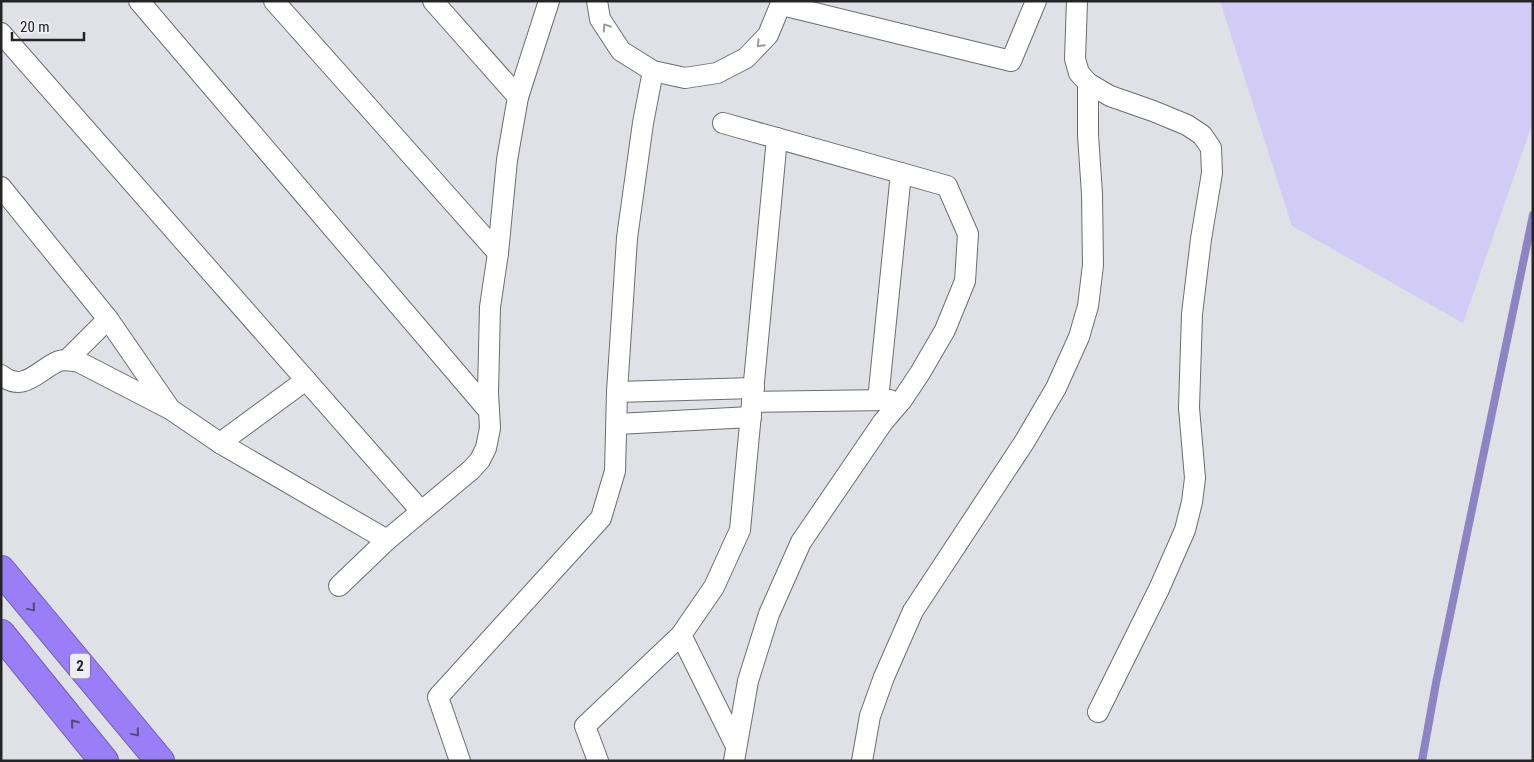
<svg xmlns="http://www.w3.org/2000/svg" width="1534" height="762" font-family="'Roboto Condensed',sans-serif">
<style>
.green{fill:#d1cbf6}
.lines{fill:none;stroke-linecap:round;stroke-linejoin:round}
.stream{stroke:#8e83c3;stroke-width:8}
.minor-casing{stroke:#6d6c73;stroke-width:22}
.motorway-casing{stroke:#715eae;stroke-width:30}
.minor{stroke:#fff;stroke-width:20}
.motorway{stroke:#9a7ef8;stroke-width:28}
.oneway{stroke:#9c9c9d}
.oneway2{stroke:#53487a}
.labels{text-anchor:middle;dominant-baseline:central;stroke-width:4;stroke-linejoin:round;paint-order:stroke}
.shield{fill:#eeedf4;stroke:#616064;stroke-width:1}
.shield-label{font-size:15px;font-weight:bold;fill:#242426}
</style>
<rect width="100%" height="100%" fill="#e0e0e7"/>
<!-- green -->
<path class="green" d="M 1220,1 L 1533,1 L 1533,122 L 1463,323 L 1292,226 Z"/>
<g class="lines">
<!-- stream -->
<path class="stream" d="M 1422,761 L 1436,683 L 1533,215"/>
<defs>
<g id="minor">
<path d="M 139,1 L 489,411"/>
<path d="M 274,1 L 498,253"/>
<path d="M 433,1 L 518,97"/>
<path d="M 597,1 L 600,19 L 621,51 L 653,71 L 685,78 L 717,73 L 746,58 L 768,35 L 782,1"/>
<path d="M 1077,1 L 1075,59 L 1079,73 L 1088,83 L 1110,96 L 1153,111 L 1187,125 L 1202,135 L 1211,148 L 1212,173 L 1201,239 L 1192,314 L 1189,408 L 1195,478 L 1192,502 L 1185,530 L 1159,589 L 1098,712"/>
<path d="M 782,5 L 1011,61 L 1036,1"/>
<path d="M 1,33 L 421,511"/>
<path d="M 723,123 L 947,186 L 968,234 L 965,281 L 945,330 L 920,373 L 902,400 L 883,422 L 801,542 L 769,614 L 748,681 L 734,761"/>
<path d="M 1,187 L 108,319 L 168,406"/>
<path d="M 67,360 L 108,319"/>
<path d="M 1,375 C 24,394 39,369 59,361 C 66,359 72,361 79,362 L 170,409 L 220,443 L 387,540"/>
<path d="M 617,392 L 754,388"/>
<path d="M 878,400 L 901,173"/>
<path d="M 752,402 L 890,400"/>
<path d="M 617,424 L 751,417"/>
<path d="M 220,443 L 306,380"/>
<path d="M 339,586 L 387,540 L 471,470 L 480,460 L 486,448 L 490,428 L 488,393 L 490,307 L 498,253 L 507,160 L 518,97 L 549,1"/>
<path d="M 681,635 L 736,746"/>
<path d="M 460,761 L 438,697 L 601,518 L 615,471 L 617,392 L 627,238 L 643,123 L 653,71"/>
<path d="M 598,761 L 585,726 L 681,635 L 714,587 L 740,530 L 777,138"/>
<path d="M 862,761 L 870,716 L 884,677 L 913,611 L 1025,441 L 1056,388 L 1079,337 L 1088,306 L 1093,265 L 1092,194 L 1088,135 L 1088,83"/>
</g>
<g id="motorway">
<path d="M 1,570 L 160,761"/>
<path d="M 1,634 L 104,761"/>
</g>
</defs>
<!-- minor casing -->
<use href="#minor" class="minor-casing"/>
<!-- motorway casing -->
<use href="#motorway" class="motorway-casing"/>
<!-- minor -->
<use href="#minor" class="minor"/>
<!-- motorway -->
<use href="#motorway" class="motorway"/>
</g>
<!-- one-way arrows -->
<defs><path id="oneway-chevron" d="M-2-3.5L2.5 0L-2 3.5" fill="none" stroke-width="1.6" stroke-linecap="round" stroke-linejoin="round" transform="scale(1.25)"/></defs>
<g class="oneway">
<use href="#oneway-chevron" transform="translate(606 27) rotate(-124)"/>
<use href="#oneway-chevron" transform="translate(760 44) rotate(133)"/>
</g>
<g class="oneway2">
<use href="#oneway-chevron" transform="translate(32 608) rotate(50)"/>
<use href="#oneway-chevron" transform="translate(74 723) rotate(-129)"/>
<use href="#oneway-chevron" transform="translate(136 733) rotate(50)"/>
</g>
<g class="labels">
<!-- shield labels -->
<rect class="shield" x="70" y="653.5" width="20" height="25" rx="4"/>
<g class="shield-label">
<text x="80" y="666">2</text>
</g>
</g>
<!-- border -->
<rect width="1534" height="762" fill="none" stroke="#242426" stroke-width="5"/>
<!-- scale -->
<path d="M12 32v8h72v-8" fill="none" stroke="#242426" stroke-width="2.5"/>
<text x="20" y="32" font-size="15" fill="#242426" stroke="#eeedf4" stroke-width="4" paint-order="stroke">20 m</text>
</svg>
